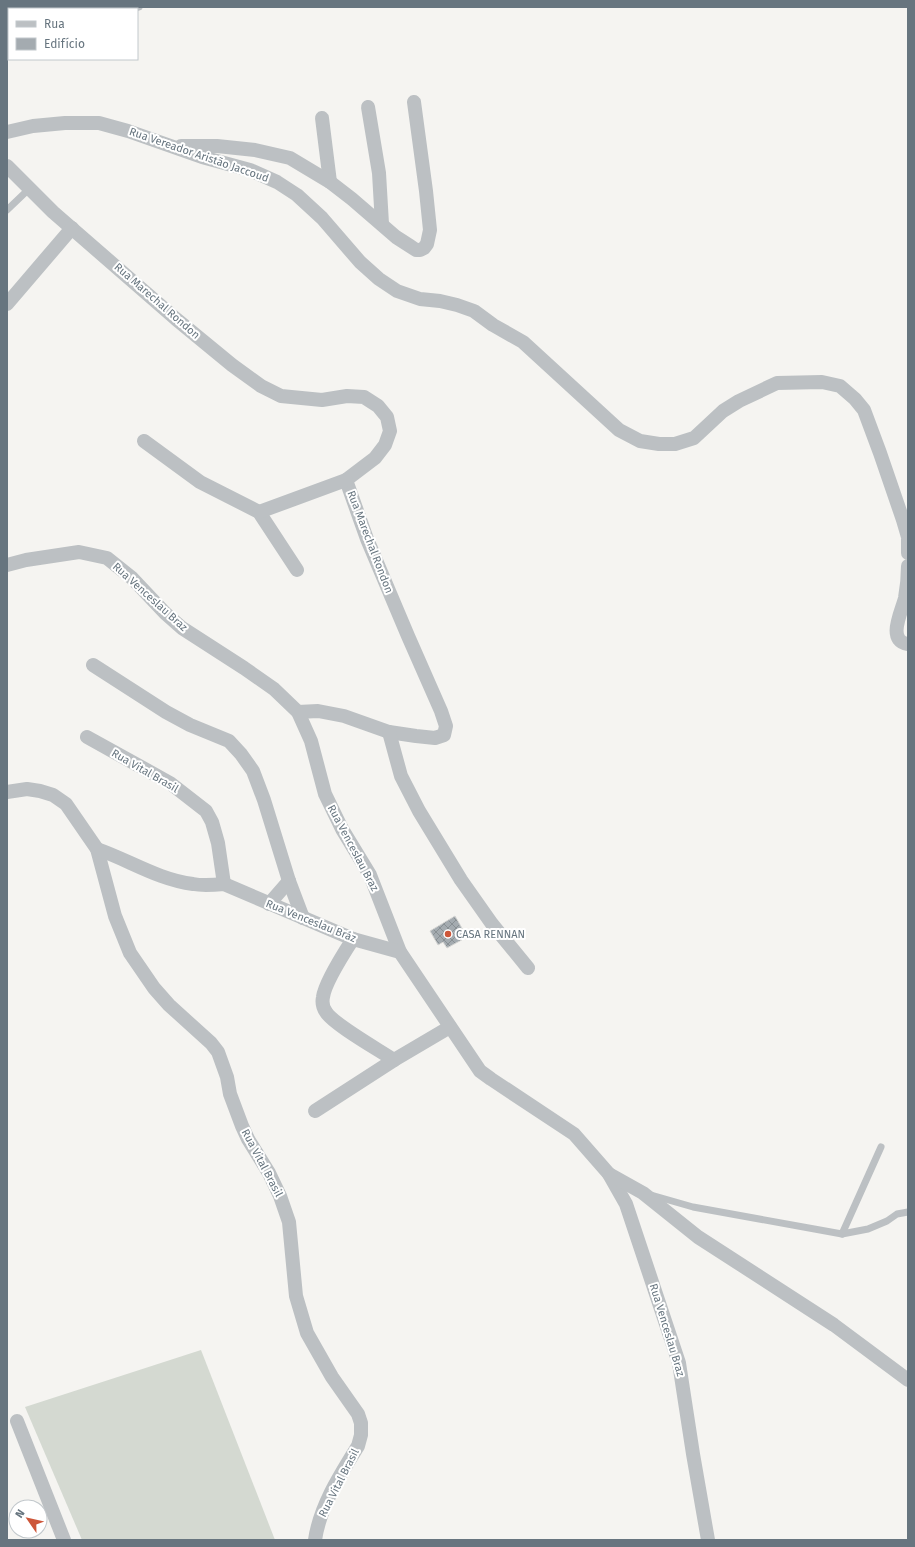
<svg xmlns="http://www.w3.org/2000/svg" width="915" height="1547" font-family="'Fira Sans',sans-serif">
<style>
.garden{fill:#d4d9d1}
.building{fill:url(#building-cross-hatch);stroke:#d6d6d4}
.lines{fill:none;stroke-linecap:round;stroke-linejoin:round}
.lane{stroke:#bcc0c3;stroke-width:7}
.street{stroke:#bcc0c3;stroke-width:14}
.poi-dot{fill:#cd5639;stroke:#fff;stroke-width:1.5}
.labels{text-anchor:middle;dominant-baseline:central;stroke-width:4;stroke-linejoin:round;paint-order:stroke}
.street-label{font-size:11px;fill:#67757f;stroke:#fff}
.poi-label{font-size:11px;fill:#67757f;stroke:#fff;text-anchor:start}
</style>
<defs>
<pattern id="building-cross-hatch" width="8" height="8" patternUnits="userSpaceOnUse"><rect width="8" height="8" fill="#a4abb0"/><path d="M0 0l8 8M0 8l8-8" fill="none" stroke="#899094"/></pattern>
</defs>
<rect width="100%" height="100%" fill="#f5f4f1"/>
<!-- garden -->
<path class="garden" d="M 201,1350 L 275,1540 L 82,1540 L 25,1407 Z"/>
<!-- building -->
<path class="building" d="M 455,916 L 467,937 L 447,948 L 443,942 L 438,945 L 430,931 Z"/>
<g class="lines">
<!-- lane -->
<g class="lane">
<path d="M 133,9 L 139,7"/>
<path d="M 7,53 L 9,52"/>
<path d="M 7,210 L 30,188"/>
<path d="M 651,1195 L 693,1207 L 842,1234 L 868,1229 L 887,1221 L 897,1214 L 908,1212"/>
<path d="M 842,1234 L 881,1147"/>
</g>
<!-- street -->
<g class="street">
<path d="M 368,107 L 379,173 L 382,224"/>
<path d="M 322,118 L 330,182"/>
<path d="M 7,132 L 33,126 L 65,123 L 99,123 L 128,131 L 202,157 L 250,170 L 277,182 L 297,195 L 322,218 L 360,262 L 379,279 L 397,291 L 420,299 L 440,301 L 457,305 L 474,311 L 493,325 L 523,342 L 619,430 L 640,441 L 659,444 L 675,444 L 694,438 L 723,411 L 739,401 L 777,383 L 822,382 L 840,386 L 855,399 L 864,410 L 880,453 L 903,520 L 908,537 L 908,553"/>
<path d="M 181,146 L 217,146 L 255,150 L 290,158 L 330,182 L 352,199 L 396,237 L 410,246 L 416,250 L 420,250 L 424,248 L 427,244 L 430,230 L 426,191 L 414,102"/>
<path d="M 7,166 L 53,212 L 176,319 L 232,365 L 261,386 L 281,396 L 322,400 L 347,396 L 364,397 L 378,406 L 387,417 L 390,431 L 385,445 L 375,458 L 346,480 L 367,539 L 408,636 L 441,711 L 446,726 L 444,735 L 435,738 L 416,736 L 389,732 L 344,716 L 318,711 L 298,712"/>
<path d="M 7,304 L 72,228"/>
<path d="M 144,441 L 200,482 L 259,512 L 297,570"/>
<path d="M 259,512 L 346,480"/>
<path d="M 7,565 L 26,560 L 79,552 L 107,558 L 132,578 L 165,613 L 182,628 L 244,668 L 274,689 L 298,712 L 311,741 L 325,794 L 342,829 L 370,875 L 400,952 L 480,1071 L 491,1079 L 574,1134 L 609,1174 L 626,1204 L 679,1363 L 693,1454 L 708,1540"/>
<path d="M 908,566 C 908,576 907,587 905,598 C 902,611 886,641 908,644"/>
<path d="M 93,665 L 166,712 L 190,725 L 229,741 L 241,754 L 253,771 L 264,800 L 289,881 L 303,918"/>
<path d="M 389,732 L 401,776 L 419,811 L 461,880 L 492,924 L 528,968"/>
<path d="M 87,737 L 170,783 L 206,811 L 212,822 L 218,843 L 224,884"/>
<path d="M 7,792 L 27,789 L 40,791 L 53,795 L 66,804 L 97,849 L 115,916 L 130,953 L 154,988 L 169,1005 L 211,1043 L 218,1052 L 227,1077 L 230,1094 L 242,1126 L 248,1139 L 269,1173 L 280,1196 L 289,1222 L 296,1296 L 307,1333 L 332,1377 L 358,1414 L 361,1423 L 361,1435 L 358,1446 C 340,1475 320,1506 315,1540"/>
<path d="M 97,849 C 129,860 159,880 193,884 C 203,886 214,885 224,884 L 353,939 L 400,952"/>
<path d="M 269,904 L 289,881"/>
<path d="M 353,939 C 344,953 325,982 323,997 C 322,1002 323,1008 326,1012 C 333,1024 379,1050 394,1060"/>
<path d="M 315,1111 L 394,1060 L 450,1027"/>
<path d="M 609,1174 L 643,1193 L 698,1237 L 834,1325 L 908,1380"/>
<path d="M 17,1421 L 64,1540"/>
</g>
</g>
<!-- markers -->
<circle class="poi-dot" cx="448" cy="934" r="4"/>
<g class="labels">
<!-- street labels -->
<g class="street-label">
<text transform="translate(199 155) rotate(19)">Rua Vereador Aristão Jaccoud</text>
<text transform="translate(157 301) rotate(41)">Rua Marechal Rondon</text>
<text transform="translate(370 542) rotate(69)">Rua Marechal Rondon</text>
<text transform="translate(150 597) rotate(42)">Rua Venceslau Braz</text>
<text transform="translate(145 771) rotate(30)">Rua Vital Brasil</text>
<text transform="translate(353 848) rotate(62)">Rua Venceslau Braz</text>
<text transform="translate(311 921) rotate(22)">Rua Venceslau Bráz</text>
<text transform="translate(262 1163) rotate(62)">Rua Vital Brasil</text>
<text transform="translate(667 1330) rotate(73)">Rua Venceslau Braz</text>
<text transform="translate(339 1483) rotate(-63)">Rua Vital Brasil</text>
</g>
<!-- poi labels -->
<g class="poi-label">
<text x="456" y="934">CASA RENNAN</text>
</g>
</g>
<!-- border -->
<rect width="915" height="1547" fill="none" stroke="#67757f" stroke-width="16"/>
<!-- legend -->
<rect x="8" y="8" width="130" height="52" fill="#ffffff" stroke="#c2c8cc"/>
<rect x="16" y="21" width="20" height="6" fill="#bcc0c3" stroke="#c2c8cc"/>
<text x="44" y="28" font-size="12" fill="#67757f">Rua</text>
<rect x="16" y="38" width="20" height="12" fill="#a4abb0" stroke="#c2c8cc"/>
<text x="44" y="48" font-size="12" fill="#67757f">Edifício</text>
<!-- north arrow -->
<g transform="translate(28 1519) rotate(304)"><circle r="19" fill="#ffffff" stroke="#c2c8cc"/>
<path d="M0-3L7 15L0 10L-7 15Z" fill="#cd5639"/>
<text y="-6" font-size="11" font-weight="bold" text-anchor="middle" fill="#67757f">N</text>
</g>
</svg>
